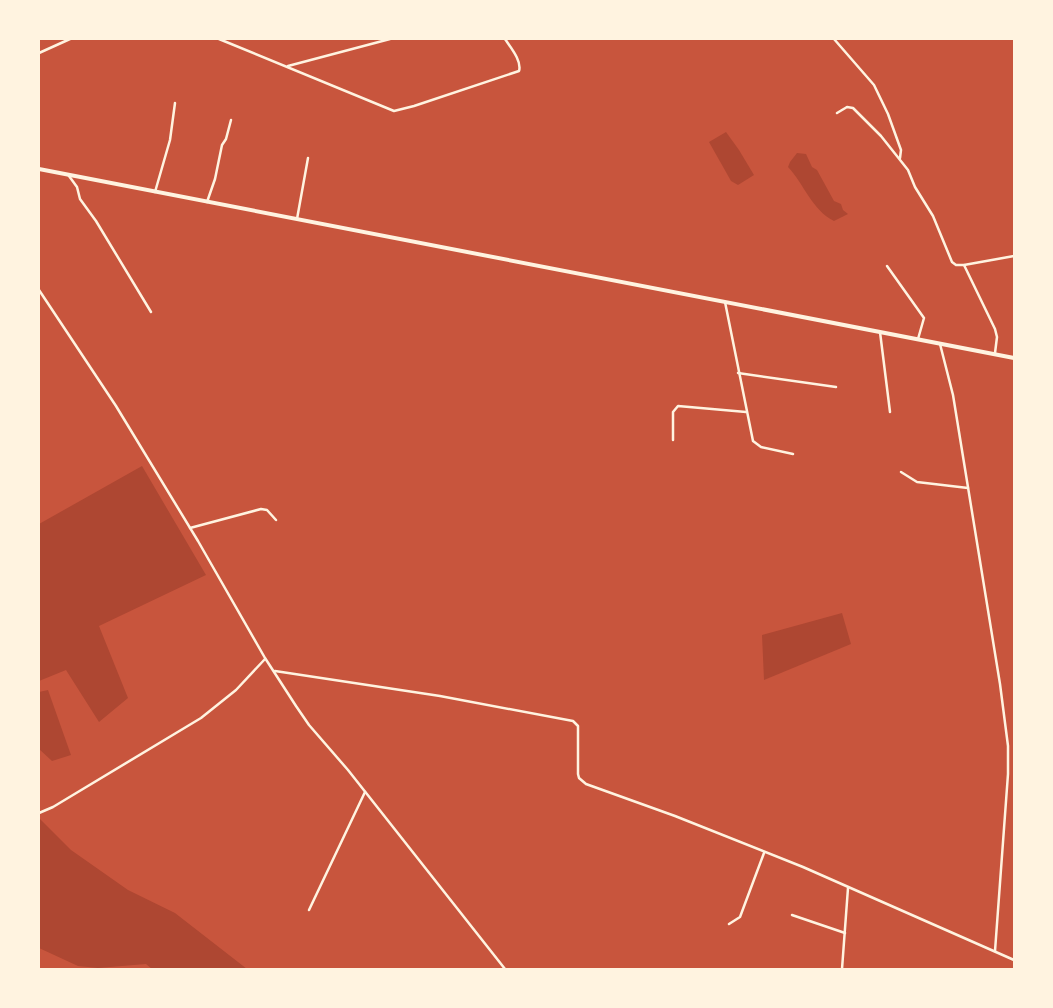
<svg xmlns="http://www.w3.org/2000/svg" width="1053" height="1008" font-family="Barlow,sans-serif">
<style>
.green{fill:#ae4732}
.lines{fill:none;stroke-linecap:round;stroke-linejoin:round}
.minor{stroke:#fff3e0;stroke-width:2.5}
.secondary{stroke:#fff3e0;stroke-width:4}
</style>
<rect width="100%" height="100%" fill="#c8553d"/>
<!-- green -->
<g class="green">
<path d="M 726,132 L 739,150 L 754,175 L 738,185 L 731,181 L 709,142 Z"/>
<path d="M 797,153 L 806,154 L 812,167 L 817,170 L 834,201 L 841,204 L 843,210 L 848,214 L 834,221 C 812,210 804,184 788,167 L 790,162 Z"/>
<path d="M 142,466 L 206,575 L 99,626 L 128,698 L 99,722 L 66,670 L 39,681 L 39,524 Z"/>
<path d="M 842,613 L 851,644 L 764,680 L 762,635 Z"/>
<path d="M 48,690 L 71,755 L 52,761 L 39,749 L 39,692 Z"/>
<path d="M 39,818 L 71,850 L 128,890 L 175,913 L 247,969 L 152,969 L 146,964 L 98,968 L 78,966 L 39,948 Z"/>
</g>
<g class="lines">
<!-- minor -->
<g class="minor">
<path d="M 219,39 L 394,111 L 414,106 L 519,71 C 522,61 511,48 505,39"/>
<path d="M 834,39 L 874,85 L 888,114 L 901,150 L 900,158"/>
<path d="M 39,53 L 70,39"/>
<path d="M 288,66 L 390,39"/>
<path d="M 837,113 L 847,107 L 853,108 L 881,136 L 908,170 L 915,187 L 933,216 L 952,262 L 956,265 L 964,265 L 1014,256"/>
<path d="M 69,176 L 77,187 L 80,199 L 96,221 L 151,312"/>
<path d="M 155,192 L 170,140 L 175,103"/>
<path d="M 207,202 L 215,179 L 222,145 L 226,139 L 231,120"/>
<path d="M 297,219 L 308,158"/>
<path d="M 964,265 L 995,329 L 997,337 L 995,353"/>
<path d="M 887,266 L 924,318 L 918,339"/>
<path d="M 39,290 L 116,406 L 198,541 L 265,658 L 296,706 L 309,725 L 348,770 L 505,969"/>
<path d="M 725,302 L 753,441 L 761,447 L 793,454"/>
<path d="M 880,332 L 890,412"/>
<path d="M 940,344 L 953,395 L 1000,684 L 1008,746 L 1008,774 L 995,951"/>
<path d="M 738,373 L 836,387"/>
<path d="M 673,440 L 673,412 L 678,406 L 746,412"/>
<path d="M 901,472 L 917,482 L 968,488"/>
<path d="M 190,528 L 261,509 L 267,510 L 276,520"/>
<path d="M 275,671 L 440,696 L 573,721 L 578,726 L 578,774 L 579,778 L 586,784 L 675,816 L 803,867 L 1014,960"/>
<path d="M 39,813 L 53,807 L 201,718 L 236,690 L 265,659"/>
<path d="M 309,910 L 365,792"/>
<path d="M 792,915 L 845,933"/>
<path d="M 729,924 L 740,917 L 764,853"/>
<path d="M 842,969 L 848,888"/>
</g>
<!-- secondary -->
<path class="secondary" d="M 39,169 L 1014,358"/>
</g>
<!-- border -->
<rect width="1053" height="1008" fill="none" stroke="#fff3e0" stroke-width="80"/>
</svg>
